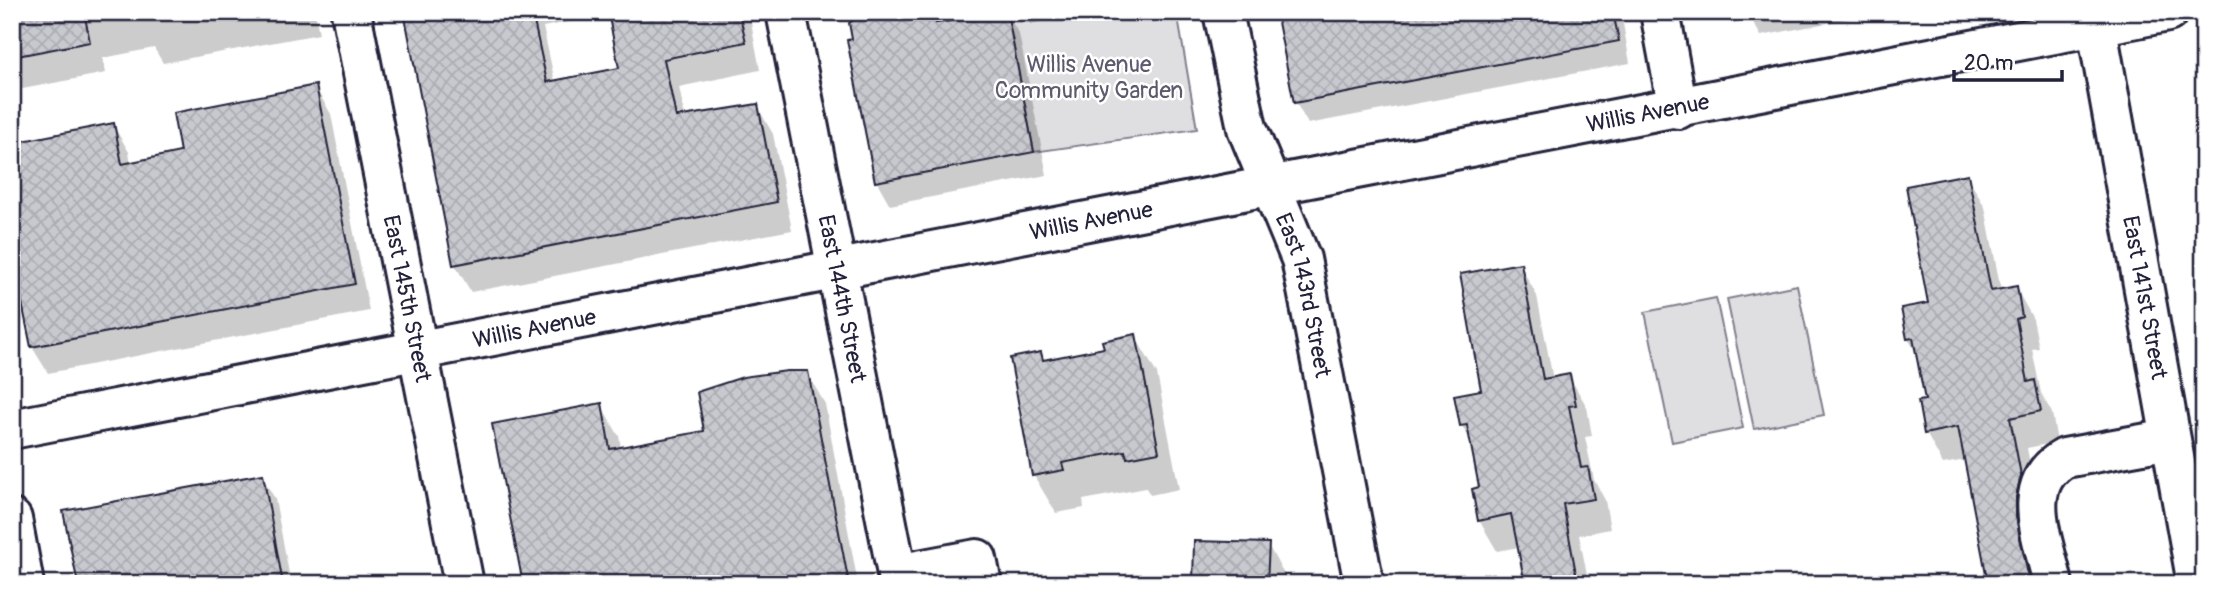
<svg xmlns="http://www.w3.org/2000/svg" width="2216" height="596" font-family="Pangolin,sans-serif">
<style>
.green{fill:#dfdfe2;stroke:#80808e;stroke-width:2}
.shadow{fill:#0003;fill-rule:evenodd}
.building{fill:url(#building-cross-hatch);stroke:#22223b;stroke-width:2}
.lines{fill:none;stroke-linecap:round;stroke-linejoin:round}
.minor-casing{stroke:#22223b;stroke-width:44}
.major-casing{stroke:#22223b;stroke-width:44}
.minor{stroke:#fff;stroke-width:38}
.major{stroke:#fff;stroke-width:38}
.labels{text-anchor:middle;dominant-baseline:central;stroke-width:5;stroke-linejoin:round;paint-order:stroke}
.park-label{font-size:23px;fill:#5b5b6d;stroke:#fff}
.street-label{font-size:23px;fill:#22223b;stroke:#fff}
</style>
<defs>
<pattern id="building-cross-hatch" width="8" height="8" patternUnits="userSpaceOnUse" patternTransform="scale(1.75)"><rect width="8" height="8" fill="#c8c8cf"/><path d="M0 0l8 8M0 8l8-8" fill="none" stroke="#acacb3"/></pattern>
</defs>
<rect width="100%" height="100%" fill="#fff"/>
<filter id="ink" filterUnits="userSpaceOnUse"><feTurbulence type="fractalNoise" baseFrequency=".0143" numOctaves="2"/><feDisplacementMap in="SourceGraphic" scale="14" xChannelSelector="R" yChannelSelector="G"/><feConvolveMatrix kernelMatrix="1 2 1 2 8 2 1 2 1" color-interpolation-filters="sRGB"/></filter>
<g filter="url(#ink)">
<!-- green -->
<g class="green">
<path d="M 1007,12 L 1177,12 L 1197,129 L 1034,152 Z"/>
<path d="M 1797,285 L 1824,415 L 1754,429 L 1727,299 Z"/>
<path d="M 1716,298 L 1743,428 L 1672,442 L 1645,312 Z"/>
</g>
<!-- shadow -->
<g class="shadow">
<path d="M 12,12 L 315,12 L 319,34 L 163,63 L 154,48 L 103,58 L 106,73 L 12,91 Z"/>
<path d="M 406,12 L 749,12 L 760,70 L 679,87 L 685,117 L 757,106 L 773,134 L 792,230 L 471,292 L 455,265 ZM 610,14 L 621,69 L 555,82 L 543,27 Z"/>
<path d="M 857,12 L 941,12 L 944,23 L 1006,12 L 1019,34 L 1047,175 L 890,205 L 877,182 L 849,41 L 854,40 Z"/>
<path d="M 1023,12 L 1090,12 L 1030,24 Z"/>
<path d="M 1416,12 L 1621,12 L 1630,63 L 1308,124 L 1296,103 Z"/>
<path d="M 1747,12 L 1883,12 L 1761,36 Z"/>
<path d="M 315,87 L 331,114 L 369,311 L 48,373 L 32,347 L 113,125 L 129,152 L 131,164 L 182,153 Z"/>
<path d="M 1967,176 L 1985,207 L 2001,291 L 2016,288 L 2033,319 L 2039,348 L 2032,349 L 2041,393 L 2052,413 L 2057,442 L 2027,448 L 2038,507 L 2039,584 L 1990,584 L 1966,460 L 1943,464 L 1926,433 L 1927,401 L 1919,357 L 1908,339 L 1930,304 Z"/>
<path d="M 1520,265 L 1537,296 L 1553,379 L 1569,376 L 1587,407 L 1592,436 L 1585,437 L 1594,480 L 1605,500 L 1610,529 L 1579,535 L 1589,584 L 1526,584 L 1519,547 L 1497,551 L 1479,520 L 1481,489 L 1473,444 L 1462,426 L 1456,396 L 1483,392 Z"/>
<path d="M 1135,336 L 1157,374 L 1179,489 L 1150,495 L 1146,488 L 1083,500 L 1084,508 L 1056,513 L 1034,476 L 1012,360 L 1040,354 L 1044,362 L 1106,350 Z"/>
<path d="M 807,373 L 825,404 L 858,584 L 525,584 L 601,405 L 619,436 L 621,448 L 706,432 Z"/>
<path d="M 262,476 L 275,499 L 291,584 L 80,584 Z"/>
<path d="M 1268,545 L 1285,576 L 1285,584 L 1195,584 Z"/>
</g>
<!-- building -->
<g class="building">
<path d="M 12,12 L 84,12 L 90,42 L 12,57 Z"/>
<path d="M 404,12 L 532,12 L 547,82 L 619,68 L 608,12 L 739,12 L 746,42 L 664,59 L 676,117 L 758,104 L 777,202 L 453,265 Z"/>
<path d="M 865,12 L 934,12 L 936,23 L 1007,12 L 1034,152 L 875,182 L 847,40 L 852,39 L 849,23 Z"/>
<path d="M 1276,12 L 1613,12 L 1619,41 L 1294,103 Z"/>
<path d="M 316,85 L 355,284 L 31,347 L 12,254 L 12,143 L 114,123 L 122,164 L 180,152 L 173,113 Z"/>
<path d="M 1968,174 L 1991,291 L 2017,286 L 2022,317 L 2016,319 L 2028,382 L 2035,380 L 2041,411 L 2010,418 L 2021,475 L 2016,497 L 2016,517 L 2030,584 L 1988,584 L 1958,427 L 1924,434 L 1918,401 L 1925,400 L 1913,338 L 1907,339 L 1901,308 L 1928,303 L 1906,186 Z"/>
<path d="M 1521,263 L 1543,379 L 1570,374 L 1576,405 L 1569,406 L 1581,468 L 1588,467 L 1594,499 L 1563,504 L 1578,584 L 1525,584 L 1511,514 L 1478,521 L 1472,489 L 1479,487 L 1467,425 L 1460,426 L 1454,395 L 1481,390 L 1460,274 Z"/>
<path d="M 1136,334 L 1159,452 L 1127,458 L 1125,451 L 1062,463 L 1064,470 L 1032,476 L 1010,358 L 1041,352 L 1043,360 L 1104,348 L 1102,341 Z"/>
<path d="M 787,371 L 808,371 L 849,584 L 523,584 L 492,424 L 602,403 L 610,449 L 704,431 L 697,392 L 743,377 Z"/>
<path d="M 263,474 L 283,584 L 78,584 L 63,511 Z"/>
<path d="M 1194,541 L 1269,543 L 1267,584 L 1193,584 Z"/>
</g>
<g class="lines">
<defs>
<g id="minor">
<path id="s1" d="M 351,12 L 464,584"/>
<path id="s2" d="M 786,12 L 899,584"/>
<path id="s3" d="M 1223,12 L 1247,128 L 1301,259 L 1364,584"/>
<path d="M 1660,12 L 1678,109"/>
<path id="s4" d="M 2094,12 L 2197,584"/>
<path d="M 12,519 L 24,584"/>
<path d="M 897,574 L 977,559 L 982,584"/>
<path d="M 2053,584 C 2044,540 2017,484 2065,458 L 2170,439"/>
</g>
<g id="major">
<path id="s5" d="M 12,429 L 2168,12"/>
</g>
</defs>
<!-- minor casing -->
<use href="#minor" class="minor-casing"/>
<!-- major casing -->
<use href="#major" class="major-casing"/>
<!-- minor -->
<use href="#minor" class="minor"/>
<!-- major -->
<use href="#major" class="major"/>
</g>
</g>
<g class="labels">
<!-- park labels -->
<g class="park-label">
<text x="1089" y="64">Willis Avenue<tspan x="1089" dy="26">Community Garden</tspan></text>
</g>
<!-- street labels -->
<g class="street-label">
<text stroke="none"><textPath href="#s5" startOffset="1666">Willis Avenue</textPath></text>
<text stroke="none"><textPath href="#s5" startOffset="1099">Willis Avenue</textPath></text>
<text stroke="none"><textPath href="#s3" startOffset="296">East 143rd Street</textPath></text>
<text stroke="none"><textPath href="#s1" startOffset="292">East 145th Street</textPath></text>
<text stroke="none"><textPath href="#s2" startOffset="292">East 144th Street</textPath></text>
<text stroke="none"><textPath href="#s4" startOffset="290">East 141st Street</textPath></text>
<text stroke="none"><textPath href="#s5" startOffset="532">Willis Avenue</textPath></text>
</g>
</g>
<!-- margin -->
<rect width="2216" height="596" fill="none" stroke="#fff" stroke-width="42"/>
<rect x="21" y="21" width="2174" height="554" fill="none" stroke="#22223b" stroke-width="2.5" filter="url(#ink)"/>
<!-- scale -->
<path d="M1954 70v10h108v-10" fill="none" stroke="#22223b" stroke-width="3.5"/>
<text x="1964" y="70" font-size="21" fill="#22223b" stroke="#ffffff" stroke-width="5" paint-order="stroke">20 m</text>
</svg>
